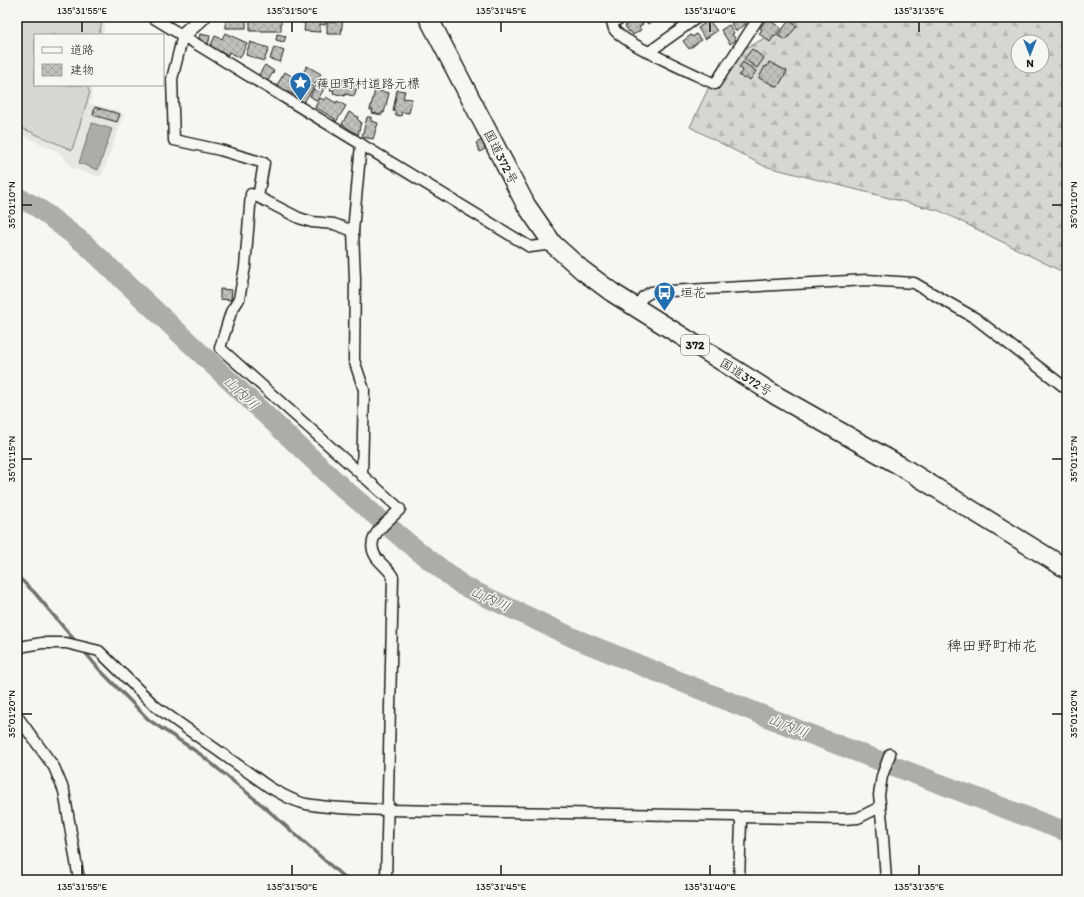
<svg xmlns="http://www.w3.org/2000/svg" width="1084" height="897" font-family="Itim,'Klee One',sans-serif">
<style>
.built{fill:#e6e6e2}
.forest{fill:url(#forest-firs);stroke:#797977;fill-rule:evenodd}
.pitch{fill:#d6d6d2;stroke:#797977}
.water{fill:#acaca9;stroke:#727271}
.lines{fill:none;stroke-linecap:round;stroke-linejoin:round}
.stream{stroke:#727271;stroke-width:3.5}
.river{stroke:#acaca9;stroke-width:20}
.building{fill:url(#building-cross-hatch);stroke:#1c1c1c}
.street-casing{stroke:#1c1c1c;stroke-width:13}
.secondary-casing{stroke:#1c1c1c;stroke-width:17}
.highway-casing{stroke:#1c1c1c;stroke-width:21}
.street{stroke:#f6f6f2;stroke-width:10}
.secondary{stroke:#f6f6f2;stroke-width:14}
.highway{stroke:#f6f6f2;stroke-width:18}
.ticks{fill:none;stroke:#1c1c1c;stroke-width:1.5}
.labels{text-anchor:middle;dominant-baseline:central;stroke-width:3;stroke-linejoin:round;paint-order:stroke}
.shield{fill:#f6f6f2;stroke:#5d5d5c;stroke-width:1}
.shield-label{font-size:12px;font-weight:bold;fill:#1c1c1c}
.poi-label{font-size:13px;fill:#1c1c1c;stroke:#f6f6f2;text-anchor:start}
.street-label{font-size:13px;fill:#1c1c1c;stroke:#f6f6f2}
.water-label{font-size:14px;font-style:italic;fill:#565654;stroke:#f6f6f2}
.quarter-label{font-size:15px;fill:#1c1c1c;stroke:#f6f6f2}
.neatline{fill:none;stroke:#1c1c1c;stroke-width:1.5}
.ticks-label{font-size:10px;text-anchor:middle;fill:#1c1c1c}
</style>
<defs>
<pattern id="forest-firs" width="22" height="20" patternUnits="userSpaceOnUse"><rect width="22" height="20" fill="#d6d6d2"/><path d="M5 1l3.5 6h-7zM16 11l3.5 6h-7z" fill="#b7b7b4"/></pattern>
<pattern id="building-cross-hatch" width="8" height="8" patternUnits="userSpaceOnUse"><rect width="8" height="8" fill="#c0c0bd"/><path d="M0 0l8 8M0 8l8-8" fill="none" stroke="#a4a4a2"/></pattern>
</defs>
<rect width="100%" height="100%" fill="#f6f6f2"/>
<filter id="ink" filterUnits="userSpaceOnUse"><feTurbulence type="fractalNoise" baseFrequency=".025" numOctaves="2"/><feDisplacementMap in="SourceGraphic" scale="8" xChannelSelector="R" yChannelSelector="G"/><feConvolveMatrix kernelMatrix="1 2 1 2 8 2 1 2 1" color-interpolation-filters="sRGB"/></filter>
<g filter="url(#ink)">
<!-- built -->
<path class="built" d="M 17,17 L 106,17 L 103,35 L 35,35 L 35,85 L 93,85 L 90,104 L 120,111 L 124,115 L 101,177 L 72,168 L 59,152 L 17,133 Z"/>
<!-- forest -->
<path class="forest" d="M 805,17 L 1067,17 L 1067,274 L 940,211 L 764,166 L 690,127 L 721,61 ZM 1018,42 L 1042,42 L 1042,66 L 1018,66 Z"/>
<!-- pitch -->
<path class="pitch" d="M 17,17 L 103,17 L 99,35 L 35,35 L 35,85 L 88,85 L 88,89 L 90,92 L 72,150 L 17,126 Z"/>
<!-- water -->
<path class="water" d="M 92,123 L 112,129 L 98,170 L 79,163 Z"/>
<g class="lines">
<!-- stream -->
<g class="stream">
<path d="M 17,576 L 34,592 L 76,642"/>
<path d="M 83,650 L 98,668 L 149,720 L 200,754 L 262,805 L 347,880"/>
</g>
<!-- river -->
<path class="river" d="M 17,197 L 37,207 L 85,244 L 344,489 L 408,543 L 463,586 L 576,639 L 799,730 L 1067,832"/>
</g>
<!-- building -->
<g class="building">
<rect x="226" y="17" width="20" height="11"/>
<rect x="250" y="17" width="31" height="14"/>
<path d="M 303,17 L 326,17 L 325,25 L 320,24 L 320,32 L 304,31 L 305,23 L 302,23 Z"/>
<path d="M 336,17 L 343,17 L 341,34 L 327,34 L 327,22 L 336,22 Z"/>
<path d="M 638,17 L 643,24 L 639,27 L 641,30 L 633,35 L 630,31 L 629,32 L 625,26 Z"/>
<path d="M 643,17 L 657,17 L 648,24 Z"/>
<path d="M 672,17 L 685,17 L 676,23 Z"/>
<path d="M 741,17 L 749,17 L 748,18 L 749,20 L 745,22 L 746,24 L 736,31 L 731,24 Z"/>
<path d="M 767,19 L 781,28 L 775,37 L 774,36 L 770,42 L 759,34 L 762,29 L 760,28 Z"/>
<path d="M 709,20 L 717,31 L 705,39 L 698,28 Z"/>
<path d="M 789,20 L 797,26 L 786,40 L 778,36 Z"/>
<path d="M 729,25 L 734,33 L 732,34 L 736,40 L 730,44 L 721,30 Z"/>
<path d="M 225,33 L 247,43 L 240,58 L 229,52 L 228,55 L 210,47 L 215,36 L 222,39 Z"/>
<path d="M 200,34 L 210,36 L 208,46 L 199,40 Z"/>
<path d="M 277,34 L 286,36 L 284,42 L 276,40 Z"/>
<path d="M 696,34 L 701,40 L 689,49 L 683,41 L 691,35 L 693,37 Z"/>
<path d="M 250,42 L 269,48 L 264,61 L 246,55 Z"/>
<path d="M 274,47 L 284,51 L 280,62 L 270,59 Z"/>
<path d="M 752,49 L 764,58 L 757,68 L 744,59 Z"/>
<path d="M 743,62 L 756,71 L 750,80 L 746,77 L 744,79 L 739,75 L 743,70 L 739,67 Z"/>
<path d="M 769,62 L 787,71 L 778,87 L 759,78 L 765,66 L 767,67 Z"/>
<path d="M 265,65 L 274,71 L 267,82 L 258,76 Z"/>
<path d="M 307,66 L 321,74 L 315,84 L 301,76 Z"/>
<path d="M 285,72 L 293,77 L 294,75 L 303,80 L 294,95 L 277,85 Z"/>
<path d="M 339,78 L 348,81 L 348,78 L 353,78 L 352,82 L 358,84 L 354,96 L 345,94 L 345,96 L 333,93 L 334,90 L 330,90 L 332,86 L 336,84 L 336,80 L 339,80 Z"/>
<path d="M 305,82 L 314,87 L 304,102 L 295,97 Z"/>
<path d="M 317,84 L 324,89 L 317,101 L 310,96 Z"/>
<path d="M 375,90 L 389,93 L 384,113 L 382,112 L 382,115 L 372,113 L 373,110 L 370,110 Z"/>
<path d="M 397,90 L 405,91 L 403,98 L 412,99 L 409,113 L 402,112 L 401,116 L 395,115 L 396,112 L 393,111 Z"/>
<path d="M 326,97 L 336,103 L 337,101 L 346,106 L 336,122 L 334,120 L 335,119 L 315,107 L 320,98 L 324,100 Z"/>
<path d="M 95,107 L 120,114 L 117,122 L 93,115 Z"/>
<path d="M 349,112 L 358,117 L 357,119 L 361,122 L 358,135 L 342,124 Z"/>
<path d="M 367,117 L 371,117 L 371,121 L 378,123 L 373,139 L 362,137 Z"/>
<path d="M 482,140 L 486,148 L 480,152 L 476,143 Z"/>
<path d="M 220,289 L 232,290 L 231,300 L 220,299 Z"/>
</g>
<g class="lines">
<defs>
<g id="street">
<path d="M 152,17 L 530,247 L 553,244"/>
<path d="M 611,17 C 612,21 613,26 614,29 C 622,43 697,75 715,84 L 759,17"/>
<path d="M 613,22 L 623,17"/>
<path d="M 183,35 L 172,79 L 174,140 L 220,150 L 264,163 L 258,197 L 251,194 L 245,267 L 239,299 L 231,312 L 220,348 L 400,509 C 387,523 363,537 376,557 C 381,564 389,569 393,577 L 386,880"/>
<path d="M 649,52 L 698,17"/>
<path d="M 361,144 L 353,231 L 355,279 L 354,360 L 364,390 L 362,476"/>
<path d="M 258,197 L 299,218 L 312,222 L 334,224 L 353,231"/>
<path d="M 636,307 L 643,297 L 651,292 L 867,280 L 914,283 L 975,318 L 1067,389"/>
<path d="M 17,649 L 25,646 L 42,643 L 66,643 L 99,651 L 155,706 L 269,787 C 281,794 293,801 306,804 C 333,809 361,809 388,810 L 736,816 L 739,818 L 741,822 L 739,880"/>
<path d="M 17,716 L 54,767 L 64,791 L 79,880"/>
<path d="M 739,818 L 744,817 L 844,819 L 858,818 L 880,807"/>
<path d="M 886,880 L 882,823 L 879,795 L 882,776 L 890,754"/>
</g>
<path id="secondary" d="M 183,35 L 203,17"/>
<path id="highway" d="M 428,17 L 526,205 L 553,244 L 582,270 L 613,293 L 777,396 L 899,465 L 1067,569"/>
</defs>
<!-- street casing -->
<use href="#street" class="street-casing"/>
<!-- secondary casing -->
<use href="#secondary" class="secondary-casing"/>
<!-- highway casing -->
<use href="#highway" class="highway-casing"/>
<!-- street -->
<use href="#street" class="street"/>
<!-- secondary -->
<use href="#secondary" class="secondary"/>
<!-- highway -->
<use href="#highway" class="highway"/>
</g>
</g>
<!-- ticks -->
<path class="ticks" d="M 82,22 L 82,32M 292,22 L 292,32M 501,22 L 501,32M 710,22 L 710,32M 919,22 L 919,32M 22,205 L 32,205M 1052,205 L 1062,205M 22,459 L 32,459M 1052,459 L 1062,459M 22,714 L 32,714M 1052,714 L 1062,714M 82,865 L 82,875M 292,865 L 292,875M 501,865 L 501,875M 710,865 L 710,875M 919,865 L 919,875"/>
<!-- icons -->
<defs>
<symbol id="sight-pin" viewBox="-11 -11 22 30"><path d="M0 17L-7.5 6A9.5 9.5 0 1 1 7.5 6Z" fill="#1f6fb2" stroke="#f6f6f2"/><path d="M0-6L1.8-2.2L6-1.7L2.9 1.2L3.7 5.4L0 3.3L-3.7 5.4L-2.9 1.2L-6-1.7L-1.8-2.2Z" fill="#fff"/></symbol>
<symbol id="bus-pin" viewBox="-11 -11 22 30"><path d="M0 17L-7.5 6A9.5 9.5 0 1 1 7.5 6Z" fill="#1f6fb2" stroke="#f6f6f2"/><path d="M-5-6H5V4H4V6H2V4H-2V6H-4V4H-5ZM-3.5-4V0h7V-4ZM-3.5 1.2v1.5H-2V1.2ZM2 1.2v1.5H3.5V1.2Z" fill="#fff"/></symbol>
</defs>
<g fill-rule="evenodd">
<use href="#sight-pin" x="288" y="70" width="25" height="34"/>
<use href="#bus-pin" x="652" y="280" width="25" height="34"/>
</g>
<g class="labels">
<!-- shield labels -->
<rect class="shield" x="681" y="335" width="28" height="20" rx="3"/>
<g class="shield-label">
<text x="695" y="345">372</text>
</g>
<!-- poi labels -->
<g class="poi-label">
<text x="316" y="83">薭田野村道路元標</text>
<text x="680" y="292">垣花</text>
</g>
<!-- street labels -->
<g class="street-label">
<text transform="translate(501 157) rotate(63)">国道372号</text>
<text transform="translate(746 377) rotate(32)">国道372号</text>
</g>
<!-- water labels -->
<g class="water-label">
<text transform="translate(241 393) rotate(43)">山内川</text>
<text transform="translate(490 599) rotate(25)">山内川</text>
<text transform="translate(788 726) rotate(22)">山内川</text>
</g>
<!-- quarter labels -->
<g class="quarter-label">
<text x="992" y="646">稗田野町柿花</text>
</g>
</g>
<!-- margin -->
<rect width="1084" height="897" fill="none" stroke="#f6f6f2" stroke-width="44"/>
<!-- legend -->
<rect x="34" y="34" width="130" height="52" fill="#f6f6f2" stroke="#9f9f9c"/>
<rect x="42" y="47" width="20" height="6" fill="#f6f6f2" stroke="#9f9f9c"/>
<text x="70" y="54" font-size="12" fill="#1c1c1c">道路</text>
<rect x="42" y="64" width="20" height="12" fill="url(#building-cross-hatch)" stroke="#9f9f9c"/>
<text x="70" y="74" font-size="12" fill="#1c1c1c">建物</text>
<!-- north arrow -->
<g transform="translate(1030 54) rotate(180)"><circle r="19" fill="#f6f6f2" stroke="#9f9f9c"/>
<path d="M0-3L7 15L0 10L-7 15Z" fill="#1f6fb2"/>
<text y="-6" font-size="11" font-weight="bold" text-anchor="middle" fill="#1c1c1c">N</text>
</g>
<rect x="22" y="22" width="1040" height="853" class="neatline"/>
<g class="ticks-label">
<text x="82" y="14">135°31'55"E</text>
<text x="292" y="14">135°31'50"E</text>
<text x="501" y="14">135°31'45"E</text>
<text x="710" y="14">135°31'40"E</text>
<text x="919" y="14">135°31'35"E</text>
<text transform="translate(1073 205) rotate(-90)" y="4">35°01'10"N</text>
<text transform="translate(11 205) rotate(-90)" y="4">35°01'10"N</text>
<text transform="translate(1073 459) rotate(-90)" y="4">35°01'15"N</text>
<text transform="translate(11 459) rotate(-90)" y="4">35°01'15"N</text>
<text transform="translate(1073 714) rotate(-90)" y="4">35°01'20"N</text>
<text transform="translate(11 714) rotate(-90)" y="4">35°01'20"N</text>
<text x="82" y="890">135°31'55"E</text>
<text x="292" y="890">135°31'50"E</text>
<text x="501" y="890">135°31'45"E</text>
<text x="710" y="890">135°31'40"E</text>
<text x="919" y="890">135°31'35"E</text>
</g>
</svg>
